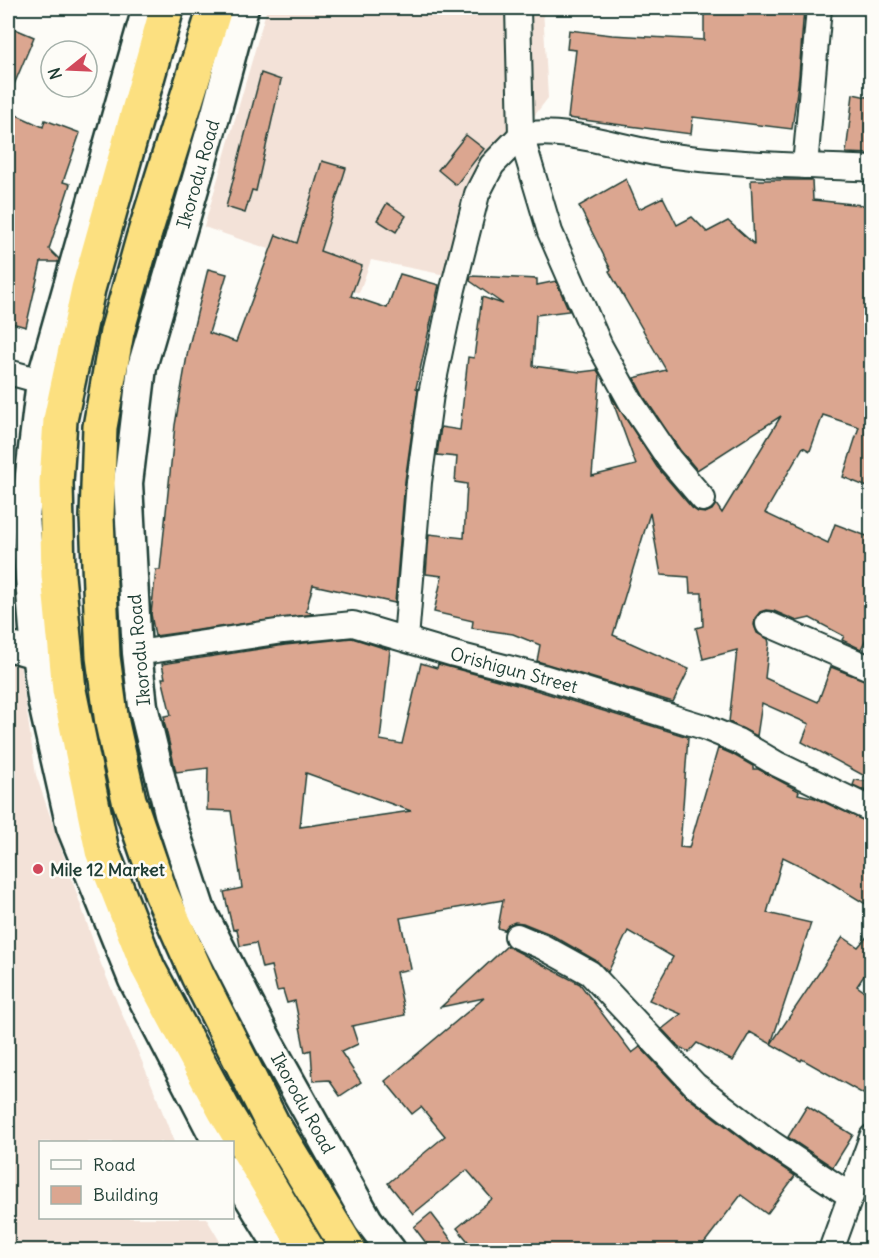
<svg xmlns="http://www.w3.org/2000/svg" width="879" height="1258" font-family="Delius,sans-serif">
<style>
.built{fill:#f3e2d8}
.building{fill:#dba690;stroke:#1f3d34;stroke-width:1.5;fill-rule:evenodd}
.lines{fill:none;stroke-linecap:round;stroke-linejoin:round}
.minor-casing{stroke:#1f3d34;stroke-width:28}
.tertiary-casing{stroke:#1f3d34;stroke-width:33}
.motorway-casing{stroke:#1f3d34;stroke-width:38}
.minor{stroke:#fdfcf7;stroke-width:24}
.tertiary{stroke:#fdfcf7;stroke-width:28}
.motorway{stroke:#fce080;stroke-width:33}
.poi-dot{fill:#d1495b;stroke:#fdfcf7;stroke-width:2}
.labels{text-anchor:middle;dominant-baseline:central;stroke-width:5;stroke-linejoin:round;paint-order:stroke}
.street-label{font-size:18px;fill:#1f3d34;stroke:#fdfcf7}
.poi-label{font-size:18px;font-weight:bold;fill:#1f3d34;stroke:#fdfcf7;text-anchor:start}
</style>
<rect width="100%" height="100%" fill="#fdfcf7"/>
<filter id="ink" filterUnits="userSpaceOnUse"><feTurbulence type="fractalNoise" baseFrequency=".0167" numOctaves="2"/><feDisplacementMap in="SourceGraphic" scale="12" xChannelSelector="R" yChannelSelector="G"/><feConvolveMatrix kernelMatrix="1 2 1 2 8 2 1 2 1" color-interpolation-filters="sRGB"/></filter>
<g filter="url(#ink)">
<!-- built -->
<g class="built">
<path d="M 267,8 L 543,8 L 548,98 L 504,155 L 487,190 L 465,279 L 371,260 L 359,293 L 272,261 L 272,250 L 204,227 Z"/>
<path d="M 8,661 L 20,664 L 36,775 L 101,964 L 154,1090 L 174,1142 L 40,1142 L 40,1218 L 206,1218 L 225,1250 L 8,1250 Z"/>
</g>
<!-- building -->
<g class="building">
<path d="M 704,8 L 804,8 L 799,76 L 792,129 L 693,117 L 691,134 L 568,118 L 576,50 L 567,49 L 569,30 L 612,35 L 704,40 Z"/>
<path d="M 8,26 L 34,37 L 8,99 Z"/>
<path d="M 261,73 L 281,80 L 256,191 L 252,190 L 245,213 L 226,207 Z"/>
<path d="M 853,94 L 872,98 L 872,154 L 846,153 Z"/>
<path d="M 8,111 L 43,127 L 45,120 L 80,133 L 63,182 L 70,184 L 49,249 L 59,259 L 58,262 L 41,262 L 26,327 L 8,322 Z"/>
<path d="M 466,135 L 484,149 L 456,185 L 438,170 Z"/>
<path d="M 322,161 L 346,168 L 320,251 L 362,266 L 351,296 L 387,308 L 400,274 L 439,285 L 416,388 L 418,389 L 405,481 L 395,603 L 313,585 L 306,611 L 314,614 L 155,636 L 151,614 L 156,570 L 160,570 L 175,425 L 188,350 L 208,269 L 227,274 L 209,333 L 236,342 L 276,235 L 297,243 Z"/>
<path d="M 626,179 L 639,209 L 663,197 L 677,225 L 692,217 L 707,232 L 728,221 L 754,244 L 751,180 L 812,180 L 813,200 L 872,206 L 872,489 L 843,477 L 859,427 L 823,415 L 810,451 L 803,447 L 765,513 L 828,543 L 835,524 L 872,538 L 872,626 L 861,649 L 842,640 L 844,636 L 810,618 L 797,621 L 774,611 L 766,610 L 760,612 L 755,618 L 754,625 L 757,633 L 768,639 L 769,643 L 765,678 L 818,702 L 831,667 L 872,683 L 872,780 L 802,742 L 809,724 L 762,703 L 757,736 L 729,722 L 737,650 L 703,659 L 696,628 L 703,626 L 702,593 L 690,593 L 689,577 L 661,575 L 650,513 L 613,635 L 689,669 L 673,702 L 537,661 L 540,645 L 513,634 L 472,628 L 473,621 L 434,612 L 442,576 L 426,574 L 429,534 L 464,538 L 467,484 L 455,482 L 457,457 L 437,455 L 441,427 L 460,430 L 468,357 L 474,358 L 482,297 L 503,304 L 470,281 L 471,276 L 537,279 L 537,285 L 556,281 L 569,311 L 536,315 L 533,366 L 581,372 L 597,370 L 600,375 L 592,476 L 636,465 L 610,394 L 657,467 L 692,508 L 698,512 L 705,513 L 712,510 L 716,504 L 722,513 L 781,416 L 697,470 L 680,450 L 644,397 L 634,378 L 666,370 L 609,271 L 611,270 L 579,206 Z"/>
<path d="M 387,203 L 406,216 L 396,232 L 377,220 Z"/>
<path d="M 352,638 L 390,650 L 380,740 L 402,744 L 421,663 L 437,668 L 438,664 L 539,691 L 688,737 L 680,847 L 689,848 L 718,748 L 732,754 L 753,766 L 753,769 L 758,769 L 799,791 L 798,794 L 815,798 L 872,824 L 872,908 L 815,873 L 783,857 L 767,913 L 811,923 L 771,1044 L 750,1032 L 733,1061 L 697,1043 L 689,1052 L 679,1047 L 662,1029 L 681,1014 L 649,1000 L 673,957 L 628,931 L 608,972 L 597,961 L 550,934 L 523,923 L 515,922 L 508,925 L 504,930 L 498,928 L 503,900 L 400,918 L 411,969 L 396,972 L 405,1015 L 352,1026 L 358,1044 L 341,1052 L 361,1082 L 340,1096 L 329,1080 L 313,1081 L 311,1050 L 305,1052 L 295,1001 L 287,1003 L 283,990 L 277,991 L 271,966 L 262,968 L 256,943 L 240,946 L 237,929 L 233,930 L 224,892 L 242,888 L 231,811 L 207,810 L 208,768 L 176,772 L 164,721 L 165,720 L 164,716 L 171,715 L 162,678 L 165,678 L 162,664 L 285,645 ZM 306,773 L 411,811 L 300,827 Z"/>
<path d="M 855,780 L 872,782 L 872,794 L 853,785 Z"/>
<path d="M 872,931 L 872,964 L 857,986 L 872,997 L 872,1099 L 802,1059 L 801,1061 L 771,1044 L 843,937 L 858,947 Z"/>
<path d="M 507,946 L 580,984 L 632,1053 L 640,1047 L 686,1096 L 762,1154 L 795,1176 L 767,1214 L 741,1195 L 698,1251 L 476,1251 L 457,1228 L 492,1199 L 467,1170 L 413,1214 L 388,1183 L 445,1136 L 421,1107 L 412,1114 L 385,1081 L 484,998 L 441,1007 Z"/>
<path d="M 807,1106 L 853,1135 L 833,1167 L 788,1137 Z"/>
<path d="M 431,1213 L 460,1251 L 432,1251 L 414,1227 Z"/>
</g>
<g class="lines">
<defs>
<g id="minor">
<path d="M 518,8 L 521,135 C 566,127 617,147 661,154 C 730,165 802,165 872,169"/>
<path d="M 805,166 L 819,8"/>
<path d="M 8,372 L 41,381"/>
<path d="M 768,624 L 872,669"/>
<path d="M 406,639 L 419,482 L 431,394 L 453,289 L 477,194 L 492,165 L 521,135 L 550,232 L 600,346 L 632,404 L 669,459 L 703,499"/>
<path d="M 137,653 L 283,631 L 353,624 L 454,654 L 543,677 L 704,727 L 738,741 L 777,764 L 872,810"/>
<path d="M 517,936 L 543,947 L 590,973 L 695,1085 L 771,1143 L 851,1196"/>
<path d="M 831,1250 L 872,1137"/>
</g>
<g id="tertiary">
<path d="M 147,8 L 41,381 L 25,517 L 36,654 L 43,704 L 71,827 L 133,980 L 217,1142"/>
<path d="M 244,8 L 216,113 L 142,367 L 128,483 L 137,653 L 143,706 L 169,813 L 200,908 L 269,1043 L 368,1220 L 391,1250"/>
<path d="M 8,646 L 36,654"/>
<path d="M 232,1170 L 281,1250"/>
</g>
<g id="motorway">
<path d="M 167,8 L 88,289 L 60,420 L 56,483 L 58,575 L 69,690 L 102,851 L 148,968 L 224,1110 L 308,1250"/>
<path d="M 215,8 L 143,239 L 117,332 L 100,427 L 97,517 L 103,657 L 112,723 L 129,800 L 161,893 L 198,976 L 272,1123 L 349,1250"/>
</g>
</defs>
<!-- minor casing -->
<use href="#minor" class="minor-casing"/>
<!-- tertiary casing -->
<use href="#tertiary" class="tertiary-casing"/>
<!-- motorway casing -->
<use href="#motorway" class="motorway-casing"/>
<!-- minor -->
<use href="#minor" class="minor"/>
<!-- tertiary -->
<use href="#tertiary" class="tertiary"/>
<!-- motorway -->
<use href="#motorway" class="motorway"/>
</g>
</g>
<!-- markers -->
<circle class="poi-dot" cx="38" cy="869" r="6"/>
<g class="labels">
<!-- street labels -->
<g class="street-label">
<text transform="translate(198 174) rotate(-74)">Ikorodu Road</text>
<text transform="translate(139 650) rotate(-95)">Ikorodu Road</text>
<text transform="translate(514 670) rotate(15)">Orishigun Street</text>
<text transform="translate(303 1103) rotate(61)">Ikorodu Road</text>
</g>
<!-- poi labels -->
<g class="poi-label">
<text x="50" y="869">Mile 12 Market</text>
</g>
</g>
<!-- margin -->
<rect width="879" height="1258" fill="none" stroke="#fdfcf7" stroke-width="30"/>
<rect x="15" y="15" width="849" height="1228" fill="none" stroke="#1f3d34" stroke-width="2" filter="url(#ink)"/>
<!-- legend -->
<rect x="39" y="1141" width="195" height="78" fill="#fdfcf7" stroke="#a4b0a9" stroke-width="1.5"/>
<rect x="51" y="1160" width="30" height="9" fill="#fdfcf7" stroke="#a4b0a9" stroke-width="1.5"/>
<text x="93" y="1171" font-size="18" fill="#1f3d34">Road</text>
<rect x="51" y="1186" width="30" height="18" fill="#dba690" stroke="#a4b0a9" stroke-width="1.5"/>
<text x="93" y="1201" font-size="18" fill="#1f3d34">Building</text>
<!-- north arrow -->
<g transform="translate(69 69) rotate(252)"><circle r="28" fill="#fdfcf7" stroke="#a4b0a9" stroke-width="1.5"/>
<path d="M0-4.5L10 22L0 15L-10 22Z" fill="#d1495b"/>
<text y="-9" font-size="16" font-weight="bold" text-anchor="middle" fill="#1f3d34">N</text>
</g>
</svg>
